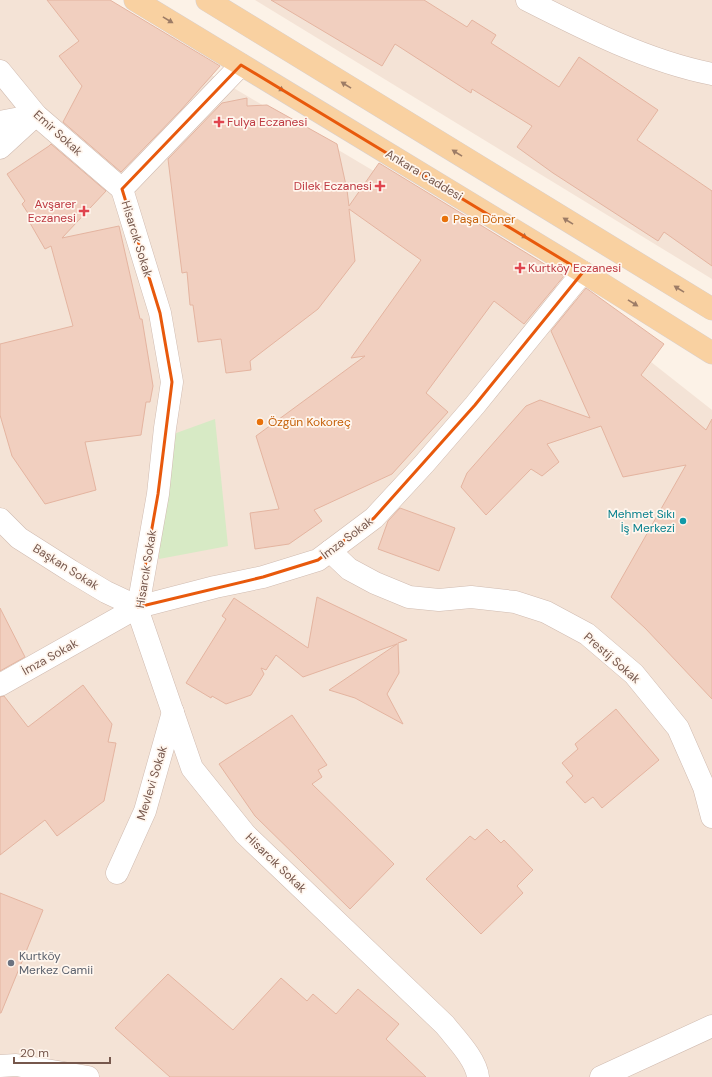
<svg xmlns="http://www.w3.org/2000/svg" width="712" height="1077" font-family="'DM Sans',sans-serif">
<style>
.residential{fill:#f4e3d6}
.green{fill:#d7eac5}
.building{fill:#f1cfbf;stroke:#e4b4a0}
.lines{fill:none;stroke-linecap:round;stroke-linejoin:round}
.minor-casing{stroke:#d0bbb0;stroke-width:23}
.major-casing{stroke:#d9d0cd;stroke-width:23}
.minor{stroke:#fff;stroke-width:22}
.major{stroke:#f9d1a1;stroke-width:22}
.oneway{fill:#9d7c66}
.marked{fill:none;stroke:#e8590c;stroke-width:3;stroke-linejoin:round}
.health-dot{fill:#e0444e;stroke:#fff6ee;stroke-width:1.5}
.food-dot{fill:#e8710a;stroke:#fff6ee;stroke-width:1.5}
.culture-dot{fill:#0f9aa8;stroke:#fff6ee;stroke-width:1.5}
.worship-dot{fill:#6b7280;stroke:#fff6ee;stroke-width:1.5}
.labels{text-anchor:middle;dominant-baseline:central;stroke-width:3.5;stroke-linejoin:round;paint-order:stroke}
.health-label{font-size:12px;fill:#be3a42;stroke:#fff6ee;text-anchor:start}
.street-label{font-size:12px;fill:#76574c;stroke:#fff6ee}
.food-label{font-size:12px;fill:#c56008;stroke:#fff6ee;text-anchor:start}
.culture-label{font-size:12px;fill:#0d838f;stroke:#fff6ee;text-anchor:end}
.worship-label{font-size:12px;fill:#5b616d;stroke:#fff6ee;text-anchor:start}
</style>
<rect width="100%" height="100%" fill="#fcf2e7"/>
<!-- residential -->
<g class="residential">
<path d="M 0,0 L 85,0 L 514,254 L 712,410 L 712,1077 L 0,1077 Z"/>
<path d="M 255,0 L 712,0 L 712,279 Z"/>
</g>
<!-- green -->
<path class="green" d="M 215,419 L 228,546 L 159,559 L 168,436 Z"/>
<!-- building -->
<g class="building">
<path d="M 47,0 L 110,0 L 220,66 L 181,110 L 121,172 L 63,122 L 82,86 L 59,56 L 79,41 Z"/>
<path d="M 271,0 L 424,0 L 467,27 L 472,20 L 496,35 L 491,43 L 559,87 L 579,57 L 658,110 L 637,140 L 712,191 L 712,266 L 664,232 L 658,241 L 553,173 L 517,147 L 532,126 L 472,89 L 471,93 L 395,44 L 382,66 Z"/>
<path d="M 247,98 L 247,106 L 267,105 L 337,144 L 347,190 L 349,206 L 379,163 L 564,276 L 524,324 L 494,301 L 426,393 L 448,412 L 392,474 L 314,510 L 322,521 L 289,544 L 255,549 L 250,513 L 279,509 L 256,436 L 365,356 L 351,358 L 421,260 L 349,209 L 355,261 L 318,309 L 250,361 L 251,370 L 226,373 L 221,339 L 198,342 L 193,305 L 190,305 L 187,272 L 182,273 L 168,159 L 222,103 Z"/>
<path d="M 51,144 L 106,191 L 62,238 L 119,226 L 140,319 L 142,319 L 153,386 L 150,402 L 146,402 L 141,435 L 85,442 L 96,490 L 45,504 L 12,456 L 0,415 L 0,344 L 73,326 L 51,246 L 45,249 L 30,223 L 33,221 L 22,204 L 25,201 L 7,174 L 49,146 Z"/>
<path d="M 586,288 L 664,344 L 641,375 L 706,430 L 712,419 L 712,699 L 645,628 L 611,597 L 686,465 L 623,477 L 601,426 L 547,444 L 559,462 L 542,476 L 531,469 L 486,515 L 461,487 L 467,473 L 526,406 L 540,400 L 590,418 L 551,331 Z"/>
<path d="M 400,508 L 455,528 L 439,571 L 378,549 L 388,521 Z"/>
<path d="M 317,597 L 407,640 L 398,643 L 399,673 L 387,694 L 403,724 L 355,698 L 329,690 L 397,644 L 303,677 L 276,655 L 266,670 L 261,668 L 264,674 L 251,695 L 226,704 L 212,696 L 211,698 L 186,683 L 226,619 L 222,616 L 234,598 L 308,648 Z"/>
<path d="M 0,608 L 25,657 L 0,671 Z"/>
<path d="M 83,685 L 112,724 L 108,742 L 116,743 L 104,801 L 57,836 L 45,820 L 0,855 L 0,697 L 4,696 L 28,727 Z"/>
<path d="M 616,709 L 659,760 L 602,808 L 593,797 L 585,803 L 566,782 L 573,776 L 562,763 L 578,749 L 575,744 Z"/>
<path d="M 292,715 L 327,765 L 318,770 L 322,777 L 312,784 L 394,864 L 350,909 L 255,816 L 219,764 Z"/>
<path d="M 487,829 L 501,843 L 504,840 L 533,870 L 517,886 L 523,893 L 481,934 L 426,879 L 470,836 L 475,840 Z"/>
<path d="M 0,893 L 43,910 L 1,1013 L 0,1013 Z"/>
<path d="M 168,974 L 233,1030 L 281,978 L 307,1001 L 313,994 L 336,1014 L 358,989 L 399,1024 L 386,1039 L 426,1077 L 170,1077 L 115,1028 Z"/>
</g>
<g class="lines">
<defs>
<g id="minor">
<path d="M 527,0 C 586,30 647,61 712,74"/>
<path d="M 241,65 L 122,189 L 160,313 L 172,382 L 165,428 L 158,494 L 138,607 L 140,617 L 192,768 L 245,834 L 445,1025 C 456,1039 476,1059 478,1077"/>
<path d="M 0,71 L 36,115 L 122,189"/>
<path d="M 0,122 L 36,115"/>
<path d="M 0,148 L 36,115"/>
<path d="M 0,519 L 19,538 L 71,571 L 106,592 L 138,607"/>
<path d="M 330,551 L 349,569 L 375,583 L 409,597 L 439,600 L 471,597 L 515,602 L 546,612 L 587,634 L 634,674 L 678,728 L 704,787 L 712,817"/>
<path d="M 0,685 L 138,607 L 215,587 L 263,577 L 318,560 L 374,518 L 424,464 L 475,405 L 583,272"/>
<path d="M 117,873 L 145,811 L 173,712"/>
<path d="M 0,1066 L 16,1065 L 88,1077"/>
<path d="M 601,1077 L 712,1026"/>
</g>
<g id="major">
<path d="M 135,0 L 583,272 L 712,353"/>
<path d="M 207,0 L 712,309"/>
</g>
</defs>
<!-- minor casing -->
<use href="#minor" class="minor-casing"/>
<!-- major casing -->
<use href="#major" class="major-casing"/>
<!-- minor -->
<use href="#minor" class="minor"/>
<!-- major -->
<use href="#major" class="major"/>
</g>
<!-- one-way arrows -->
<defs><path id="oneway-solid" d="M-6-.8H1V-3.2L6.5 0L1 3.2V.8H-6Z"/></defs>
<g class="oneway">
<use href="#oneway-solid" transform="translate(168 20) rotate(31)"/>
<use href="#oneway-solid" transform="translate(346 85) rotate(-148)"/>
<use href="#oneway-solid" transform="translate(279 88) rotate(31)"/>
<use href="#oneway-solid" transform="translate(457 153) rotate(-148)"/>
<use href="#oneway-solid" transform="translate(568 221) rotate(-148)"/>
<use href="#oneway-solid" transform="translate(522 235) rotate(31)"/>
<use href="#oneway-solid" transform="translate(679 289) rotate(-148)"/>
<use href="#oneway-solid" transform="translate(633 303) rotate(32)"/>
</g>
<!-- marked area -->
<path class="marked" d="M 241,65 L 583,272 L 475,405 L 374,518 L 318,560 L 263,577 L 138,607 L 158,494 L 172,382 L 160,313 L 122,189 Z"/>
<!-- markers -->
<g class="health-dot">
<path d="M217 116h4v4h4v4h-4v4h-4v-4h-4v-4h4z"/>
<path d="M378 180h4v4h4v4h-4v4h-4v-4h-4v-4h4z"/>
<path d="M82 205h4v4h4v4h-4v4h-4v-4h-4v-4h4z"/>
<path d="M518 262h4v4h4v4h-4v4h-4v-4h-4v-4h4z"/>
</g>
<g class="food-dot">
<circle cx="445" cy="219" r="4"/>
<circle cx="260" cy="422" r="4"/>
</g>
<circle class="culture-dot" cx="683" cy="521" r="4"/>
<circle class="worship-dot" cx="11" cy="963" r="4"/>
<g class="labels">
<!-- health labels -->
<g class="health-label">
<text x="227" y="122">Fulya Eczanesi</text>
<text x="372" y="186" text-anchor="end">Dilek Eczanesi</text>
<text x="76" y="204" text-anchor="end">Avşarer<tspan x="76" dy="14">Eczanesi</tspan></text>
<text x="528" y="268">Kurtköy Eczanesi</text>
</g>
<!-- street labels -->
<g class="street-label">
<text transform="translate(58 133) rotate(42)">Emir Sokak</text>
<text transform="translate(424 175) rotate(31)">Ankara Caddesi</text>
<text transform="translate(137 239) rotate(73)">Hisarcık Sokak</text>
<text transform="translate(347 538) rotate(-37)">İmza Sokak</text>
<text transform="translate(66 567) rotate(32)">Başkan Sokak</text>
<text transform="translate(146 569) rotate(-81)">Hisarcık Sokak</text>
<text transform="translate(50 657) rotate(-29)">İmza Sokak</text>
<text transform="translate(612 658) rotate(41)">Prestij Sokak</text>
<text transform="translate(152 783) rotate(-73)">Mevlevi Sokak</text>
<text transform="translate(276 863) rotate(44)">Hisarcık Sokak</text>
</g>
<!-- food labels -->
<g class="food-label">
<text x="453" y="219">Paşa Döner</text>
<text x="268" y="422">Özgün Kokoreç</text>
</g>
<!-- culture labels -->
<g class="culture-label">
<text x="675" y="514">Mehmet Sıkı<tspan x="675" dy="14">İş Merkezi</tspan></text>
</g>
<!-- worship labels -->
<g class="worship-label">
<text x="19" y="956">Kurtköy<tspan x="19" dy="14">Merkez Camii</tspan></text>
</g>
</g>
<!-- scale -->
<path d="M14 1057v6h96v-6" fill="none" stroke="#76574c" stroke-width="2"/>
<text x="20" y="1057" font-size="12" fill="#76574c" stroke="#fff6ee" stroke-width="3" paint-order="stroke">20 m</text>
</svg>
